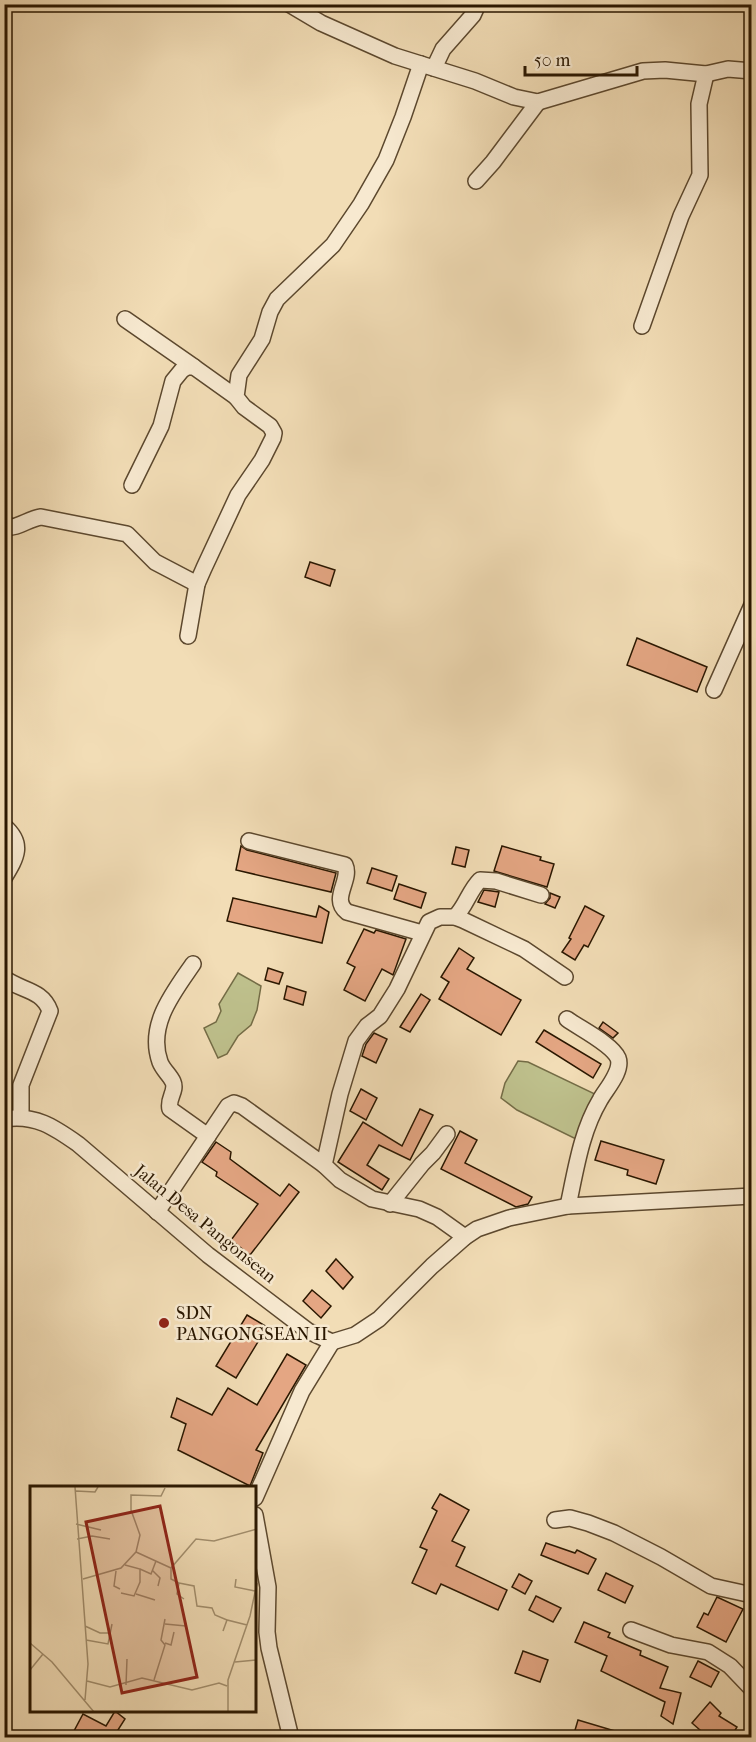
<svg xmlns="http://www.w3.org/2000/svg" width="756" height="1742" font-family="'IM FELL French Canon',serif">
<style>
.green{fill:#bec08c;stroke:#746c46;stroke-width:1.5}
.building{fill:#e4a683;stroke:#2a1700;stroke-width:1.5}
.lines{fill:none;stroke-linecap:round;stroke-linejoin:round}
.minor-casing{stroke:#5c482e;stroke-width:18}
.minor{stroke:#f7e9d0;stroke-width:15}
.poi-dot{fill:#8f2418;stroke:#f7e9d0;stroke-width:2}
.labels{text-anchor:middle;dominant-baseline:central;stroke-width:5;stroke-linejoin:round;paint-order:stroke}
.street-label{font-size:18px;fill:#2a1700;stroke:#f7e9d0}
.poi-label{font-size:18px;fill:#2a1700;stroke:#f7e9d0;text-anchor:start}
.inset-road{fill:none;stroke:#a28e6d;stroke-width:1.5}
.view{fill:#8f2418;fill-opacity:0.15;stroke:#8f2418;stroke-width:3}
.inset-edge{fill:none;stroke:#2a1700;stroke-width:3}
</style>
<rect width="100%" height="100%" fill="#f2ddb6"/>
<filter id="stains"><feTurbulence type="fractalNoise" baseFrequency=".00333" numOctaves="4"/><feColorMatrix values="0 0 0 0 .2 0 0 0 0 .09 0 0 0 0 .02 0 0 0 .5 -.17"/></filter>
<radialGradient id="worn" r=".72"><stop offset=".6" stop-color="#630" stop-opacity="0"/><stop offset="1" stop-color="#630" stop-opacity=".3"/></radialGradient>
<!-- green -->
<g class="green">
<path d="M 238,973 L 261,986 L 257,1010 L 251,1025 L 238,1036 L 227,1054 L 218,1058 L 204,1028 L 216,1022 L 221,1011 L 219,1004 Z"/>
<path d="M 518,1061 L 528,1062 L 597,1095 L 576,1139 L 517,1110 L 501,1098 L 505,1083 Z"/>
</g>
<!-- building -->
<g class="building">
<path d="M 310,562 L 335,570 L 330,586 L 305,577 Z"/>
<path d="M 637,638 L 707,667 L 697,692 L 627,665 Z"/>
<path d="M 241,846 L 247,850 L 336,873 L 331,892 L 236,870 Z"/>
<path d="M 502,846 L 541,857 L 540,860 L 554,864 L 547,887 L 494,871 Z"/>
<path d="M 456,847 L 469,850 L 465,867 L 452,864 Z"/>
<path d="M 372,868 L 397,876 L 392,891 L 367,883 Z"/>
<path d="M 399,884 L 426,893 L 421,908 L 394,899 Z"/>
<path d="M 484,890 L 499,892 L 495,907 L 478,902 Z"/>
<path d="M 550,893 L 560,897 L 555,908 L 545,904 L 550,898 Z"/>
<path d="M 233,898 L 316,917 L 319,906 L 329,912 L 322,943 L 227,921 Z"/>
<path d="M 585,906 L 604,916 L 588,947 L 584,945 L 575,960 L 562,952 L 571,939 L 569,938 Z"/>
<path d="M 364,929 L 374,933 L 376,930 L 406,939 L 393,975 L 382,969 L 365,1001 L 344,990 L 355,967 L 347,963 Z"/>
<path d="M 459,948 L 474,958 L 467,969 L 521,1000 L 501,1035 L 439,999 L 449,982 L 441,977 Z"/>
<path d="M 268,968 L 283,973 L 279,984 L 265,980 Z"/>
<path d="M 287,986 L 306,992 L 303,1005 L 284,999 Z"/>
<path d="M 421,994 L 430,1000 L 410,1032 L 400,1027 Z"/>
<path d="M 603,1022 L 618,1033 L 613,1038 L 599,1028 Z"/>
<path d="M 544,1030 L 601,1064 L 593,1078 L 536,1042 Z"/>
<path d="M 374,1033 L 387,1039 L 376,1063 L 362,1056 L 366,1044 Z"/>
<path d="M 361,1089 L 377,1098 L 366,1120 L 350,1111 Z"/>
<path d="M 420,1109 L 433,1115 L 410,1160 L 379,1145 L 367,1165 L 389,1179 L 382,1190 L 338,1162 L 363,1122 L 402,1146 Z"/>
<path d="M 460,1131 L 477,1140 L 465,1163 L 532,1197 L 528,1204 L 516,1207 L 441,1169 Z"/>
<path d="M 601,1141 L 664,1160 L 656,1184 L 627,1175 L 628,1170 L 595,1160 Z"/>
<path d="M 216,1142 L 231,1152 L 230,1159 L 280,1196 L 289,1184 L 299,1192 L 250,1255 L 231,1240 L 258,1204 L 216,1176 L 217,1172 L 202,1162 Z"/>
<path d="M 336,1259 L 353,1277 L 343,1289 L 326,1271 Z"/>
<path d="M 312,1290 L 331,1306 L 321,1318 L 303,1301 Z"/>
<path d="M 247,1315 L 267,1327 L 236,1378 L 216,1366 Z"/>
<path d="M 287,1354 L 306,1365 L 256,1450 L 263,1453 L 250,1486 L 178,1450 L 186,1424 L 171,1417 L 177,1398 L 212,1415 L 228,1388 L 257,1405 Z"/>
<path d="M 440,1494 L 469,1510 L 452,1541 L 465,1547 L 456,1566 L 507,1590 L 498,1610 L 441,1584 L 436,1594 L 412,1583 L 427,1550 L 420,1547 L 437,1511 L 432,1508 Z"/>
<path d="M 546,1543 L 575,1553 L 577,1550 L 596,1559 L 588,1574 L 541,1555 Z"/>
<path d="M 606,1573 L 633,1586 L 625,1603 L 598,1590 Z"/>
<path d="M 519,1574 L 532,1581 L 525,1594 L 512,1587 Z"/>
<path d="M 536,1596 L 561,1608 L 553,1622 L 529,1610 Z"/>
<path d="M 717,1597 L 743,1609 L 726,1642 L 697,1627 L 704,1613 L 708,1615 Z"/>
<path d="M 584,1622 L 610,1633 L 608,1637 L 641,1651 L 640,1655 L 668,1667 L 660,1688 L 681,1693 L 673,1724 L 661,1716 L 665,1702 L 601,1671 L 607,1656 L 575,1642 Z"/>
<path d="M 523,1651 L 548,1660 L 540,1682 L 515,1673 Z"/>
<path d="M 698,1661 L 719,1672 L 711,1687 L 690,1677 Z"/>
<path d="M 710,1702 L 721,1713 L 719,1716 L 737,1727 L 731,1737 L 708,1737 L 692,1723 Z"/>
<path d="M 115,1711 L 125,1719 L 116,1733 L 124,1737 L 85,1737 L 74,1731 L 83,1714 L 106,1726 Z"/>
<path d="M 578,1720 L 625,1734 L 624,1737 L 573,1737 Z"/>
</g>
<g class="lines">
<defs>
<g id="minor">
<path d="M 289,4 L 321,23 L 395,56 L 475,81 L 514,97 L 538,102 L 643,71 L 665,70 L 706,74 L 728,69 L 752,71"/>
<path d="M 434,68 L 443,49 L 473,15 L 478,4"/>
<path d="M 476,181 L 493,162 L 538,102"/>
<path d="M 125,319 L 194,367"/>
<path d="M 642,326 L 681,216 L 700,175 L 699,104 L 706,74"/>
<path d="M 132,485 L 161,426 L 173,381 L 182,370 L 187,367 L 194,367 L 236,397"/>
<path d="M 4,527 C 19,529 27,519 41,517 L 127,534 L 155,562 L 197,584"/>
<path d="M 188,636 L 197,584 L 204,568 L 238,495 L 262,460 L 273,438 L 274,433 L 270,426 L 244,407 L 236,397 L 239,375 L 262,339 L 270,312 L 277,299 L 333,245 L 361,204 L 386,160 L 403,117 L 421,64"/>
<path d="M 714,690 L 752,605"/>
<path d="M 4,826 C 25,844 16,858 4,878"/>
<path d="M 249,841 L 345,865 C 352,880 330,899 347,912 L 422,933"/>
<path d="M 455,917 C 466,906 469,891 480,880 L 496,881 L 541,895"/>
<path d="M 193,964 C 173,993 147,1025 160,1062 C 163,1070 170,1075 173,1082 C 177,1091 167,1099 170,1109 L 208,1136"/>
<path d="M 4,978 C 21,991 42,989 50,1011 L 21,1085 L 21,1116"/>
<path d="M 567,1019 C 579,1028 612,1044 618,1058 C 623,1071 606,1089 600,1100 C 581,1132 576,1169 568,1206"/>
<path d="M 4,1119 C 35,1114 54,1127 78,1144 L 208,1255 L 308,1331 L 332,1342 L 355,1335 L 379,1319 L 432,1266 L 465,1237 L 477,1229 L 509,1218 L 568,1206 L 752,1196"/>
<path d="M 390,1204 L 422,1164 L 433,1153 L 447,1134"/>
<path d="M 157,1212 L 228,1106 L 234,1103 L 242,1106 L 324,1165"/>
<path d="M 465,1237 L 437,1217 L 419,1209 L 372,1199 L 340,1180 L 324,1165 L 340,1094 L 356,1041 L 367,1026 L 380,1016 L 397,989 L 429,922 L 440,917 L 455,917 L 463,920 L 524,949 L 565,977"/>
<path d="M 255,1498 L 302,1391 L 332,1342"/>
<path d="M 255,1515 L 268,1587 L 267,1632 L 269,1648 L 291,1738"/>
<path d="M 555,1520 L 570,1518 L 588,1523 L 614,1533 L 661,1557 L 711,1586 L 752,1595"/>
<path d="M 631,1630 L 671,1645 L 708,1652 L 730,1666 L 752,1689"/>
</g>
</defs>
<!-- minor casing -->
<use href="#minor" class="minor-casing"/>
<!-- minor -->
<use href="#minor" class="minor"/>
</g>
<!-- markers -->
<circle class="poi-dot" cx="164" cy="1323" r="6"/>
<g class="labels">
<!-- street labels -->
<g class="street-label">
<text transform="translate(205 1224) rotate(39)">Jalan Desa Pangonsean</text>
</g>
<!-- poi labels -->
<g class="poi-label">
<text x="176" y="1313">SDN<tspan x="176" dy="21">PANGONGSEAN II</tspan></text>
</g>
</g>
<!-- overview -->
<g transform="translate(30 1486)">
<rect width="226" height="226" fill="#f2ddb6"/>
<path class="inset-road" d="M 45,1 L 58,178 L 55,214M 46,5 L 65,6 L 68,1M 46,38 L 71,44M 47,53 L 62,50 L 80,53M 106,66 L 110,49 L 101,24 L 101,9 L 131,10 L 135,2M 141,82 L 141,93 L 149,97 L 147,108 L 154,113M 110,83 L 121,88 L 126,75M 122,84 L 130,92 L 128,100M 86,85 L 84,100 L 90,103M 53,93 L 91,82 L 106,66 L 141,82 L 166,53 L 184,55 L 227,43M 206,93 L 205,101 L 225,105M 149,97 L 164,100 L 167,120 L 182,122 L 185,129 L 197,134M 91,107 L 104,110 L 110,96 L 110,83 L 95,79M 106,108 L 125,114M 135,138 L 156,140M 55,140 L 70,147 L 80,147M 193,145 L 197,134 L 217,139M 56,154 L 78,158 L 82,138M 0,157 L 22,176 L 64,226M 135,157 L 141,159 L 144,146M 205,176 L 227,174M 0,184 L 13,168M 124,194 L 135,159 L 131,154 L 135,133M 57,195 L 80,201 L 112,192 L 162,204 L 189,197 L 197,200M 96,199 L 97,173M 198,226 L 198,194 L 220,130 L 227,97"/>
<path class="view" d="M 130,20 L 167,191 L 92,207 L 56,36 Z"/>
<rect width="226" height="226" class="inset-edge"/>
</g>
<!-- margin -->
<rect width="756" height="1742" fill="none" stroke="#f2ddb6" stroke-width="24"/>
<rect x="6" y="6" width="744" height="1730" fill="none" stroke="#2a1700" stroke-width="3"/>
<rect x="12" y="12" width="732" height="1718" fill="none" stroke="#2a1700" stroke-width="1.5"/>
<!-- scale -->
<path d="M525 66v9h112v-9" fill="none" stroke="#2a1700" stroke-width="3"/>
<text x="534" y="66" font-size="18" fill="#2a1700" stroke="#f7e9d0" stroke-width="4.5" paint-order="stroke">50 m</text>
<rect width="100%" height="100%" filter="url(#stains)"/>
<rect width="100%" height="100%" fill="url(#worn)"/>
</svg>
